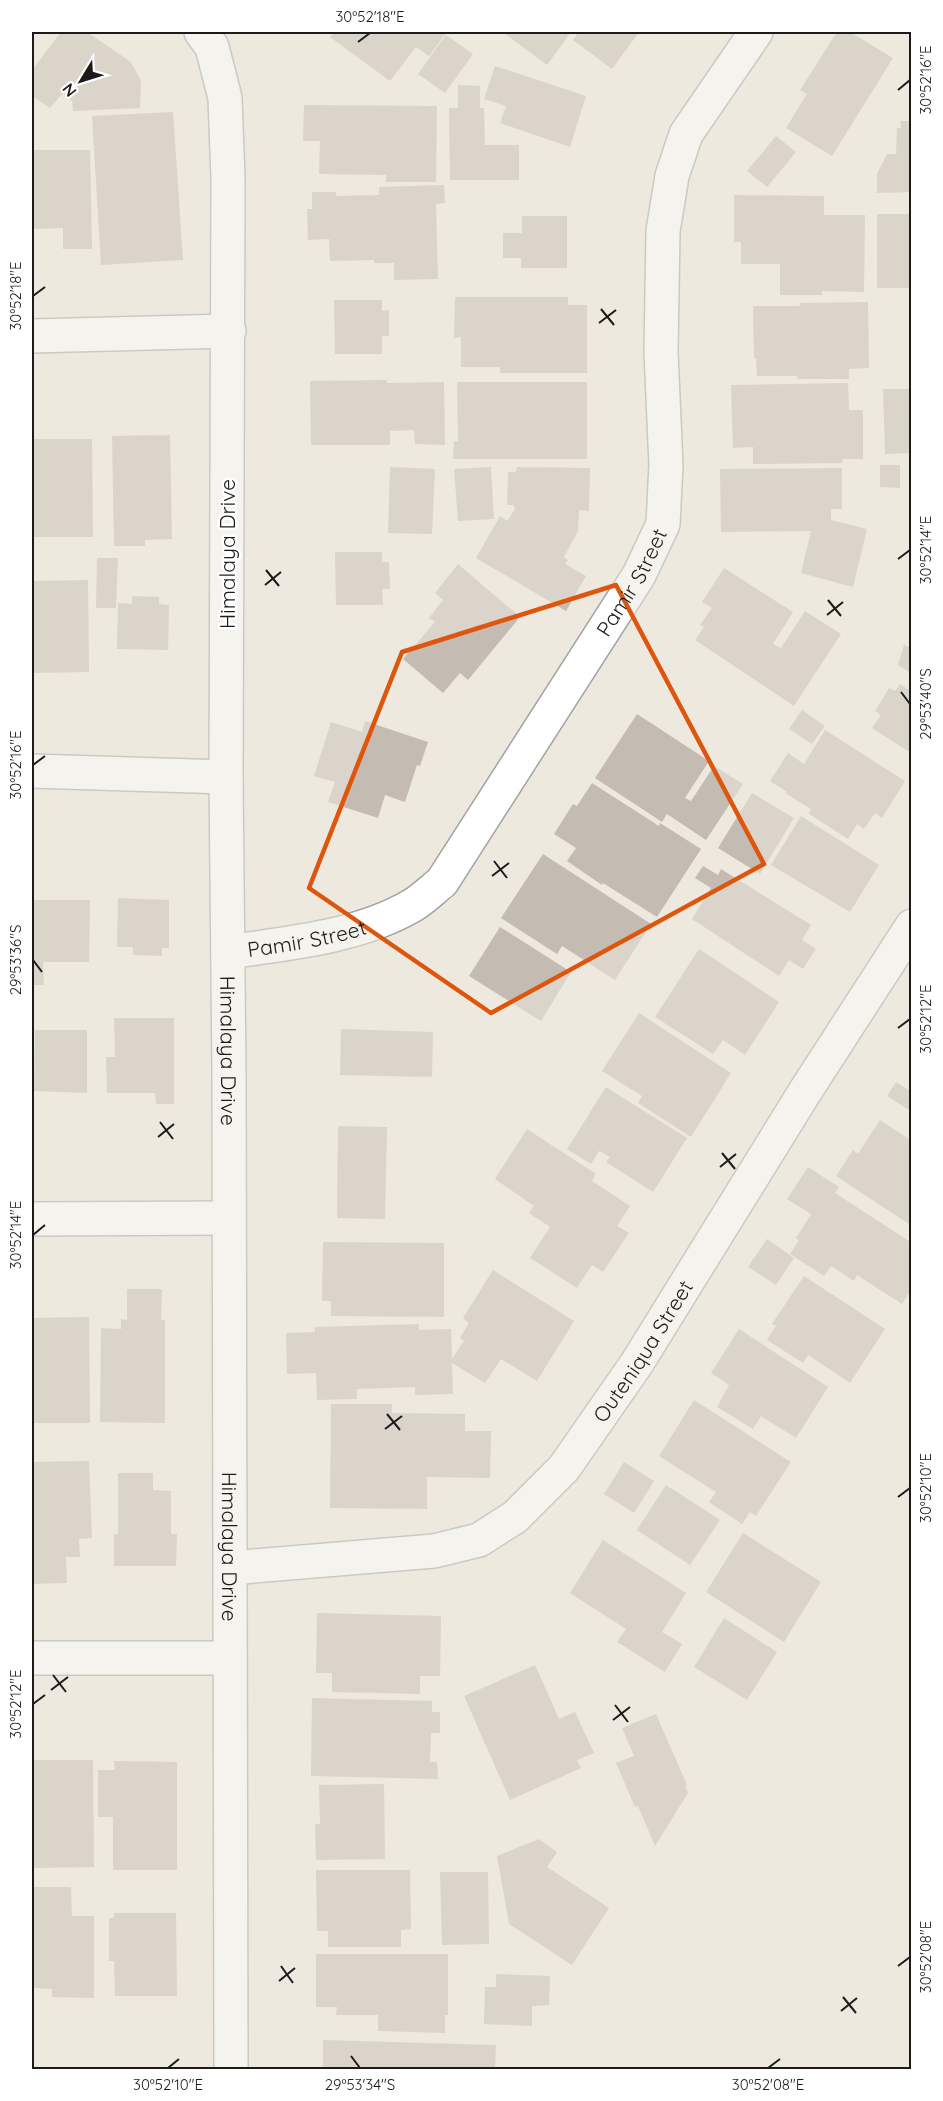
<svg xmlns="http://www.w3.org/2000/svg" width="943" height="2101" font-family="Quicksand,sans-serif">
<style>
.building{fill:#c4bbb3}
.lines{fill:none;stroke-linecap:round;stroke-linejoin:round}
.minor-casing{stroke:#a2a2a2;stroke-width:36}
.minor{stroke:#fff;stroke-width:33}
.marked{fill:none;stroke:#de560d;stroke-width:4.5;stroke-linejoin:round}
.ticks{fill:none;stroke:#1b1b1b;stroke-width:2}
.labels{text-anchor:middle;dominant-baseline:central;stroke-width:5;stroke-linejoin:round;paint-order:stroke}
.street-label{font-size:21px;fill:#1b1b1b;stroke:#fff}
.neatline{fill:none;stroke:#1b1b1b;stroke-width:2}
.ticks-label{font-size:15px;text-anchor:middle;fill:#1b1b1b}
</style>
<rect width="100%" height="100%" fill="#ede9df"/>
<!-- building -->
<g class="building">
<path d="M 61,32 L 87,32 L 131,62 L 141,81 L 140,108 L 73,111 L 72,101 L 63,93 L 50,108 L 32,96 L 32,70 Z"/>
<path d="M 334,32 L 447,32 L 429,56 L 416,47 L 390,81 L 330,37 Z"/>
<path d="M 506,32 L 571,32 L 547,65 L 504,33 Z"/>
<path d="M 573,32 L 639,32 L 612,69 L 573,40 L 577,35 Z"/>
<path d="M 837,32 L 850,32 L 893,58 L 832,156 L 786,128 L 807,94 L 800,90 Z"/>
<path d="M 446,35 L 473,54 L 445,93 L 418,74 Z"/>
<path d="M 495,66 L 586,96 L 570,147 L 500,123 L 506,106 L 484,99 Z"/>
<path d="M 458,85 L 480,86 L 480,108 L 484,108 L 485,145 L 519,145 L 519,180 L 450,180 L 449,108 L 458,108 Z"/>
<path d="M 304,105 L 437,106 L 436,182 L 386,182 L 386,175 L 319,174 L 320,141 L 303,141 Z"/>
<path d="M 173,112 L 183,260 L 101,265 L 92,116 Z"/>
<path d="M 900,121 L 912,121 L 912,192 L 877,193 L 877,174 L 887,154 L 896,154 L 897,128 L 901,128 Z"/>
<path d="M 776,136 L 796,152 L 767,187 L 747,171 Z"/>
<path d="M 32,150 L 90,150 L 92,249 L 63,249 L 63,228 L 32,229 Z"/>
<path d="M 444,185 L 445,203 L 436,204 L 438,279 L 394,280 L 394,263 L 374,263 L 374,260 L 330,261 L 329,239 L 308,240 L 307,209 L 312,209 L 312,192 L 336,192 L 336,196 L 379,195 L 379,187 Z"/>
<path d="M 734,195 L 824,196 L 824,215 L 865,215 L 864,292 L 822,291 L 822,295 L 780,295 L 780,264 L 741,264 L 741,242 L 734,242 Z"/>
<rect x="877" y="214" width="35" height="74"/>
<path d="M 522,216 L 567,216 L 567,268 L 521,268 L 521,258 L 503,258 L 503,233 L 522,233 Z"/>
<path d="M 455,297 L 568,297 L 568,305 L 587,305 L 587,373 L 500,373 L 500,367 L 461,367 L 461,337 L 454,338 Z"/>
<path d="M 334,300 L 382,300 L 382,311 L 389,310 L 389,336 L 382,336 L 382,354 L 335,354 Z"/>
<path d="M 868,302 L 869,368 L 849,369 L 849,379 L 797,379 L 797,376 L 757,376 L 756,358 L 754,359 L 753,306 L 800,306 L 799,303 Z"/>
<path d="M 387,380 L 387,383 L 444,382 L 445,445 L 415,444 L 414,430 L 390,431 L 390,445 L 311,445 L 310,381 Z"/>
<path d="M 457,382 L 587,382 L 587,459 L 453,459 L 454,441 L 458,441 Z"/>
<path d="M 848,383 L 849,410 L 863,410 L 863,459 L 843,459 L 842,463 L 753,464 L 753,447 L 733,448 L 731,385 Z"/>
<path d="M 883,389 L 912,389 L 912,453 L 885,454 Z"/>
<path d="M 170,435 L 172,539 L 145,540 L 145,546 L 114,546 L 112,436 Z"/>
<path d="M 32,439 L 92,439 L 93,537 L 32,537 Z"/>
<path d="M 880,465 L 900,465 L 900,488 L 880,487 Z"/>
<path d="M 390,467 L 435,469 L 432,534 L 388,533 Z"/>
<path d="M 491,467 L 494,519 L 458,521 L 454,469 Z"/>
<path d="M 517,467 L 590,468 L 589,511 L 579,510 L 578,531 L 564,557 L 568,560 L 565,564 L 586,576 L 566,611 L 476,558 L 500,516 L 507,521 L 515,509 L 514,505 L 507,505 L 508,472 L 516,472 Z"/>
<path d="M 842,468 L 842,509 L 831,509 L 831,520 L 867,529 L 853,587 L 801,573 L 811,531 L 721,532 L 720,469 Z"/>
<path d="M 335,552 L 382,552 L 382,562 L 389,562 L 390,589 L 382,589 L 383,605 L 336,605 Z"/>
<path d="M 97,558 L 118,558 L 116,608 L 96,608 Z"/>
<path d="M 458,564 L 520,617 L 468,680 L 460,673 L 443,693 L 403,659 L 435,622 L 429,618 L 443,600 L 435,593 Z"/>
<path d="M 724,568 L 793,612 L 773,644 L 781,648 L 805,611 L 841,634 L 794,706 L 695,640 L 704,627 L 700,625 L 712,608 L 702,602 Z"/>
<path d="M 88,580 L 89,672 L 32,673 L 32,581 Z"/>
<path d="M 132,596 L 159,597 L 159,604 L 169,605 L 168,650 L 117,649 L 118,603 L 132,604 Z"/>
<path d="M 904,645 L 912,648 L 912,674 L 898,665 Z"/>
<path d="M 900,684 L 912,692 L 911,753 L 872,728 L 881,715 L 875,711 L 889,688 L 895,691 Z"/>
<path d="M 802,710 L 825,726 L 812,744 L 789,729 Z"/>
<path d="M 637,714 L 709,761 L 685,798 L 691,801 L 714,766 L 743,784 L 706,840 L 667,814 L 662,822 L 595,778 Z"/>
<path d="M 365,721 L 428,742 L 420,766 L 417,765 L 405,802 L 385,795 L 378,818 L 328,802 L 335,782 L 314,776 L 331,722 L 362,732 Z"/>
<path d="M 825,730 L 905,781 L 882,818 L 875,813 L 864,829 L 857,824 L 848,839 L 809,814 L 811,809 L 785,793 L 787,792 L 770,781 L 788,753 L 804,764 Z"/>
<path d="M 592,783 L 659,826 L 660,823 L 701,849 L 657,917 L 603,883 L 602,885 L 567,861 L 576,848 L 554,834 L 573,804 L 577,806 Z"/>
<path d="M 752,793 L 794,818 L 760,874 L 718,848 Z"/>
<path d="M 801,816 L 879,865 L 850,912 L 771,865 Z"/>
<path d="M 543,854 L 651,924 L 615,980 L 562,946 L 557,954 L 501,918 Z"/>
<path d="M 703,866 L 718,875 L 721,869 L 811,925 L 802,940 L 816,949 L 803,969 L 789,960 L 779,976 L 692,919 L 711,888 L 695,878 Z"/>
<path d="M 118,898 L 169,900 L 169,948 L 162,948 L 162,956 L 133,955 L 133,947 L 117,947 Z"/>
<path d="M 32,900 L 90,900 L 89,962 L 43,962 L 44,985 L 32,985 Z"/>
<path d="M 500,927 L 571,972 L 541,1021 L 469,976 Z"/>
<path d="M 699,949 L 779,1002 L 745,1055 L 723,1040 L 713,1054 L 655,1017 Z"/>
<path d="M 639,1013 L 731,1073 L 691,1137 L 638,1103 L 642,1096 L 602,1071 Z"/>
<path d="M 114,1018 L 174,1018 L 174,1104 L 156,1104 L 155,1093 L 107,1093 L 106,1057 L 115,1057 Z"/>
<path d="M 341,1029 L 433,1032 L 432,1077 L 340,1075 Z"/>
<path d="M 35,1030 L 87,1030 L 87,1093 L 34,1091 Z"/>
<path d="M 896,1082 L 912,1092 L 912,1112 L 887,1096 Z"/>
<path d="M 606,1087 L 687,1138 L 653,1192 L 606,1162 L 610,1157 L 599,1151 L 591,1164 L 567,1149 Z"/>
<path d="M 880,1120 L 912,1141 L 912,1226 L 836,1176 L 853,1150 L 858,1154 Z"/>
<path d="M 338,1126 L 387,1127 L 385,1219 L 337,1218 Z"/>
<path d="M 527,1129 L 596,1174 L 592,1181 L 630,1206 L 617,1226 L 629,1233 L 603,1272 L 592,1265 L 577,1288 L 530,1258 L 550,1227 L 529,1213 L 534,1206 L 495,1179 Z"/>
<path d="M 808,1167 L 839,1187 L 835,1193 L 912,1243 L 912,1289 L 902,1304 L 857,1275 L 854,1281 L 831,1266 L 824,1276 L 790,1254 L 799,1240 L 796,1238 L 811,1214 L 787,1199 Z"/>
<path d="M 767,1239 L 794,1258 L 776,1285 L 748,1267 Z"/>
<path d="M 323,1242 L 444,1243 L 444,1317 L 331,1316 L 331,1301 L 322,1301 Z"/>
<path d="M 493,1270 L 574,1321 L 537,1381 L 501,1359 L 485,1383 L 452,1363 L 453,1394 L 415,1395 L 415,1387 L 357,1389 L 357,1399 L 317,1400 L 316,1373 L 287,1374 L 286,1333 L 315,1332 L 315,1327 L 419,1324 L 419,1330 L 451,1329 L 452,1359 L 464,1341 L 460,1338 L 469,1323 L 463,1318 Z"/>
<path d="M 804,1276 L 885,1329 L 850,1383 L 808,1355 L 803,1363 L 767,1340 L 776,1326 L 772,1324 Z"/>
<path d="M 127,1289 L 162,1289 L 161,1320 L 165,1320 L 165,1423 L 100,1422 L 101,1328 L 121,1329 L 121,1319 L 127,1320 Z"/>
<path d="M 89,1317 L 90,1423 L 32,1423 L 32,1318 Z"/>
<path d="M 739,1329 L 828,1387 L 796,1438 L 761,1416 L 753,1429 L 717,1407 L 729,1385 L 711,1373 Z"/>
<path d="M 694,1400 L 791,1462 L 756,1516 L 750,1512 L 742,1524 L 709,1502 L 716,1492 L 659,1456 Z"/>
<path d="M 331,1404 L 392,1404 L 392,1413 L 465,1414 L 465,1431 L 491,1431 L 490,1478 L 427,1477 L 427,1509 L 330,1508 Z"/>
<path d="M 89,1461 L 92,1538 L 79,1539 L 80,1557 L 66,1557 L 67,1583 L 32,1584 L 32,1462 Z"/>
<path d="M 624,1462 L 654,1481 L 634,1513 L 604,1494 Z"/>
<path d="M 118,1473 L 153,1473 L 153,1490 L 171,1491 L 171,1534 L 177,1534 L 176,1566 L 114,1566 L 114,1534 L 118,1534 Z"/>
<path d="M 666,1485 L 720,1520 L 690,1565 L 637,1530 Z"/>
<path d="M 743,1533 L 821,1582 L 784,1642 L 706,1592 Z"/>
<path d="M 603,1540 L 686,1593 L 662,1632 L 682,1644 L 665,1672 L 617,1642 L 626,1629 L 570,1593 Z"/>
<path d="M 317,1613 L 441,1616 L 440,1676 L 420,1676 L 420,1694 L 332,1692 L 332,1673 L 316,1673 Z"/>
<path d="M 724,1618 L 777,1652 L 747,1700 L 694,1667 Z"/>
<path d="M 535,1665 L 559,1719 L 575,1712 L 594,1753 L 577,1760 L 581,1768 L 510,1800 L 464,1696 Z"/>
<path d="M 312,1698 L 432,1701 L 432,1712 L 440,1712 L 440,1733 L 431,1733 L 430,1762 L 437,1762 L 438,1779 L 311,1776 Z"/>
<path d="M 656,1714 L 687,1785 L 685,1786 L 688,1793 L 655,1846 L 638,1806 L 635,1807 L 616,1763 L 634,1756 L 622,1728 Z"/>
<path d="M 32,1760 L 93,1760 L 94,1867 L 32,1868 Z"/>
<path d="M 114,1761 L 177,1762 L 177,1870 L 113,1870 L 113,1817 L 98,1817 L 98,1770 L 115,1770 Z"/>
<path d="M 384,1784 L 385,1859 L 316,1860 L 315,1824 L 320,1824 L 319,1785 Z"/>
<path d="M 539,1839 L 557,1852 L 547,1867 L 609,1908 L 572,1965 L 509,1924 L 497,1856 Z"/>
<path d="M 316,1870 L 410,1870 L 411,1929 L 401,1930 L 401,1947 L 328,1947 L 328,1931 L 317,1931 Z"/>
<path d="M 440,1872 L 488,1872 L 489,1944 L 442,1945 Z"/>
<path d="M 32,1887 L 71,1887 L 72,1916 L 94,1916 L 94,1998 L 52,1997 L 52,1989 L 33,1988 L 32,1979 Z"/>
<path d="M 114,1913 L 176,1913 L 177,1996 L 115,1996 L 114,1961 L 109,1961 L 109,1918 L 114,1918 Z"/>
<path d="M 316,1954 L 448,1954 L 448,2015 L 445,2015 L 445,2033 L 378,2031 L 378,2015 L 336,2015 L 337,2007 L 316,2007 Z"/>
<path d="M 496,1974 L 550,1976 L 549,2005 L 532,2006 L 532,2026 L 484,2024 L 485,1987 L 496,1987 Z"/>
<path d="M 323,2040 L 496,2045 L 495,2070 L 323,2070 Z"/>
</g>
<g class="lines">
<defs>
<g id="minor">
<path id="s1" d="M 201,32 L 212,47 L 225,98 L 228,179 L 226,777 L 229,1073 L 231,2070"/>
<path d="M 32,336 L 229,331"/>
<path d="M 32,771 L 226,777"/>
<path id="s2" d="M 228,952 C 289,943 359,937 413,905 C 423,899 432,890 442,882 L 639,575 L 663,524 L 666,465 L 661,353 L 663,231 L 672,176 L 686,134 L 756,32"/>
<path d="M 32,1219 L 228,1218"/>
<path id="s3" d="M 230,1568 L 434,1551 L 479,1540 L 515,1517 L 564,1468 L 637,1363 L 806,1090 L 912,926"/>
<path d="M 32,1658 L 230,1658"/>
</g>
</defs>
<!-- minor casing -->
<use href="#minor" class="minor-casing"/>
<!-- minor -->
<use href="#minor" class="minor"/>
</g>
<!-- marked area -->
<path d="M0 0H943V2101H0ZM 616,585 L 764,864 L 491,1013 L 309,888 L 402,652 Z" fill="#ede9df" fill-opacity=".55" fill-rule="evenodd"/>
<path class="marked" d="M 616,585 L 764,864 L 491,1013 L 309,888 L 402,652 Z"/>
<!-- ticks -->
<path class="ticks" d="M 358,42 L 370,33M 898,90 L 910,80M 33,296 L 45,287M 601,309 L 614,325M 599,323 L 616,310M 898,559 L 910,550M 266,570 L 279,586M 265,585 L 281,572M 828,600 L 841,616M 827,615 L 843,602M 901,692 L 910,704M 33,765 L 45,756M 494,861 L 507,878M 492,876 L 509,863M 33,960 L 42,972M 898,1028 L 910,1019M 160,1122 L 173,1139M 158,1137 L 174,1124M 722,1153 L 735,1169M 720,1167 L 736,1154M 33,1235 L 45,1225M 387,1414 L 400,1430M 385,1429 L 402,1416M 898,1497 L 910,1488M 53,1675 L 66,1692M 51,1690 L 68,1677M 33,1704 L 45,1695M 615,1705 L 628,1722M 613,1720 L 630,1707M 281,1966 L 293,1983M 898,1966 L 910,1957M 279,1981 L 295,1968M 843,1997 L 856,2013M 841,2011 L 857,1998M 351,2056 L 360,2068M 168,2068 L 179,2059M 768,2068 L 780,2059"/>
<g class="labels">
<!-- street labels -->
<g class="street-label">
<text transform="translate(227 554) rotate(-90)">Himalaya Drive</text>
<text stroke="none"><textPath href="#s2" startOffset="584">Pamir Street</textPath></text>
<text stroke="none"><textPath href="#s2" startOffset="80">Pamir Street</textPath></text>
<text stroke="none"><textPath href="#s1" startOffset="1024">Himalaya Drive</textPath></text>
<text stroke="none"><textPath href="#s3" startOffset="504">Outeniqua Street</textPath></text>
<text stroke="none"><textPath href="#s1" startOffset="1520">Himalaya Drive</textPath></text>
</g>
</g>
<!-- border -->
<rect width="943" height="2101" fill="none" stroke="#ffffff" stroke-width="66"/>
<!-- north arrow -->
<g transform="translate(81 81) rotate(232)" stroke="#ffffff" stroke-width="4.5" paint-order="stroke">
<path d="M0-4.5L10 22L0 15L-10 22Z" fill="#1b1b1b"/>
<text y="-9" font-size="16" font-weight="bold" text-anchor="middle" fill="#1b1b1b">N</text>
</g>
<rect x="33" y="33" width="877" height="2035" class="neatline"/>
<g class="ticks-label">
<text x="370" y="22">30°52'18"E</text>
<text transform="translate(926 80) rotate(-90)" y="5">30°52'16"E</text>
<text transform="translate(16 296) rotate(-90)" y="5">30°52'18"E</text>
<text transform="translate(926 550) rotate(-90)" y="5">30°52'14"E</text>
<text transform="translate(926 704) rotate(-90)" y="5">29°53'40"S</text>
<text transform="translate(16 765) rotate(-90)" y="5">30°52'16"E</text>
<text transform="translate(16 960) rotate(-90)" y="5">29°53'36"S</text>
<text transform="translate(926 1019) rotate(-90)" y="5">30°52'12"E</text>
<text transform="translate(16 1235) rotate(-90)" y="5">30°52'14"E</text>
<text transform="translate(926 1488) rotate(-90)" y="5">30°52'10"E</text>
<text transform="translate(16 1704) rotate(-90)" y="5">30°52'12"E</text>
<text transform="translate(926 1957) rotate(-90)" y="5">30°52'08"E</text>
<text x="168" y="2090">30°52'10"E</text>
<text x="360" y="2090">29°53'34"S</text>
<text x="768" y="2090">30°52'08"E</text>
</g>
</svg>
